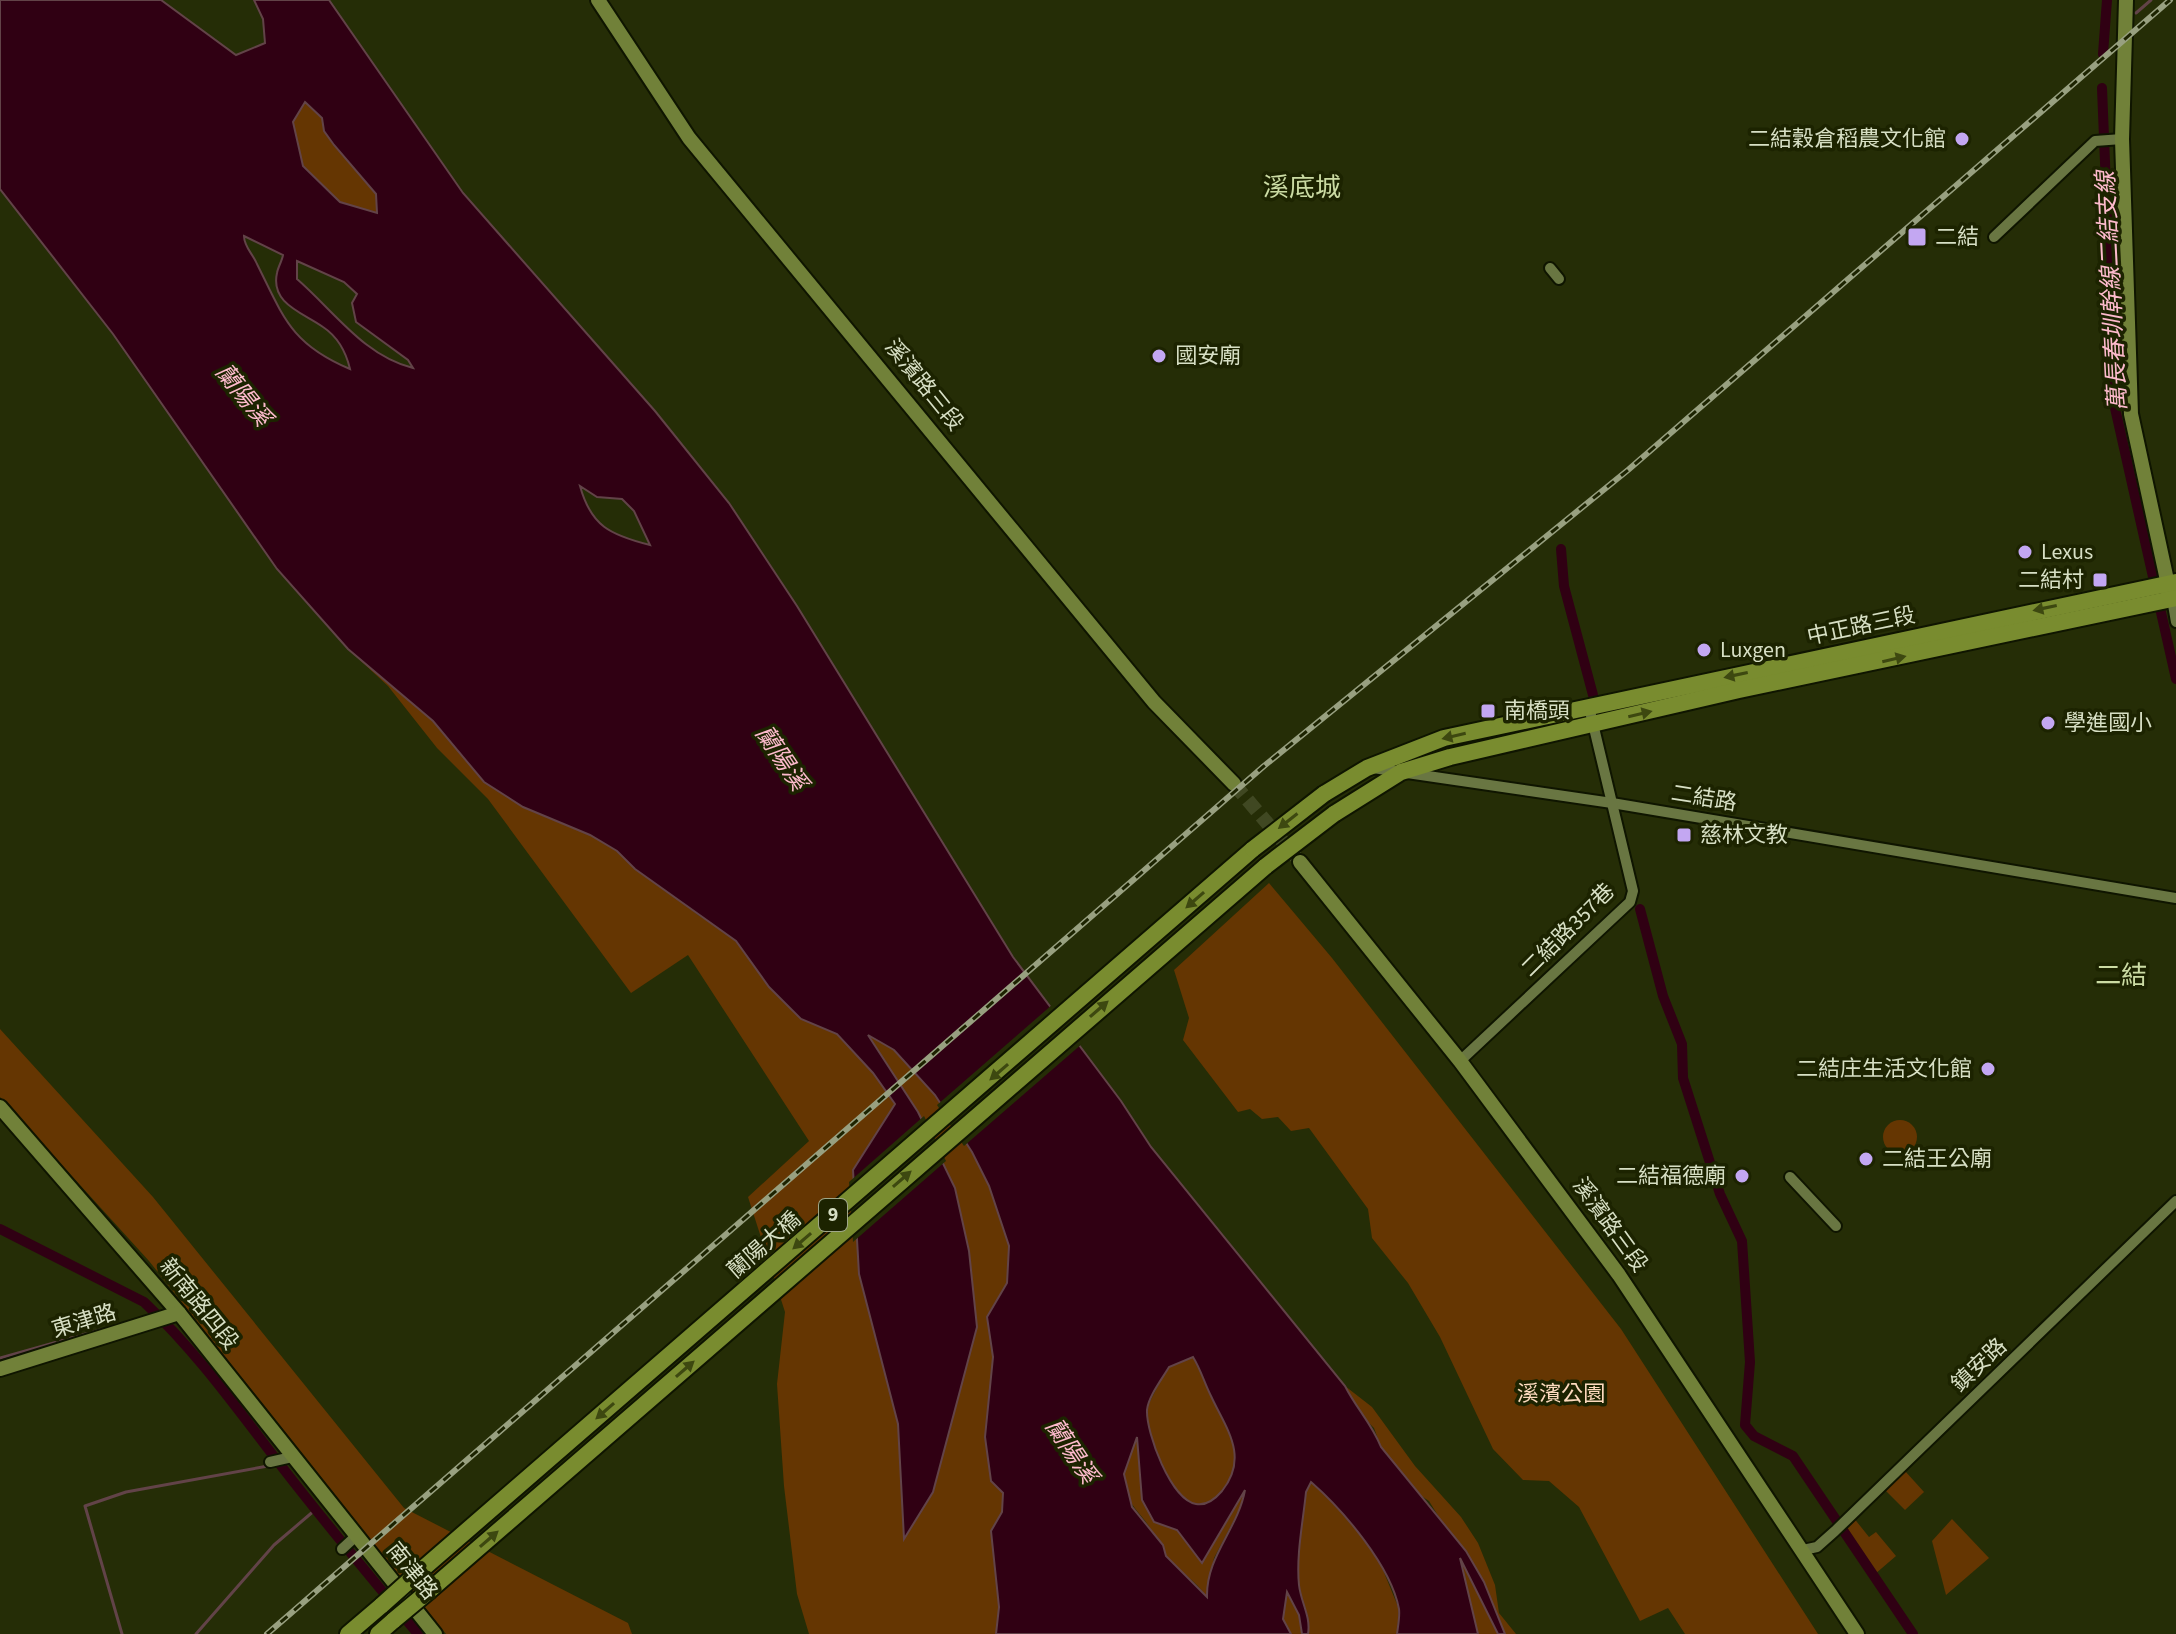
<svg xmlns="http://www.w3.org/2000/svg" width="2176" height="1634" font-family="'Source Sans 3','Noto Sans TC',sans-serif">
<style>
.green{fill:#653602}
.water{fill:#300013;stroke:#624348;stroke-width:2;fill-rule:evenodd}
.pier{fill:#252d06}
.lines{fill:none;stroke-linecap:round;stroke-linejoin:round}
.stream{stroke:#624348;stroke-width:3}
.canal{stroke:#300013;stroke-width:10}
.secondary-tunnel{stroke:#404822;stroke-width:14;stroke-dasharray:14 7;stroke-linecap:butt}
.street-casing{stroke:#0f1500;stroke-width:14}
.secondary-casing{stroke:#0f1500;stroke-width:18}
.primary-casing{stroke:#0f1500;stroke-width:20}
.street{stroke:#697642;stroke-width:10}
.secondary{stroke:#718139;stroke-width:14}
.primary{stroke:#798c2f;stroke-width:16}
.rail-casing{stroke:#98a080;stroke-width:6}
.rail{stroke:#1c2300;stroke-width:3;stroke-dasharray:9;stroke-linecap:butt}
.primary-bridge-casing{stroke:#0f1500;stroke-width:20;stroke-linecap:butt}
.primary-bridge{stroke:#798c2f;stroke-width:16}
.oneway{fill:#3d4810}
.poi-dot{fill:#c3a7f2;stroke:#1c2300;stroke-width:3}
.labels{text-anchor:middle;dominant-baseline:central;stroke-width:7;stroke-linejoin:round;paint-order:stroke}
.shield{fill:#1c2300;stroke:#9fa789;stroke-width:2}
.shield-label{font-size:20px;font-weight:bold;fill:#d7dfc4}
.poi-label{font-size:22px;fill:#d7dfc4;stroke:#1c2300;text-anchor:start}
.street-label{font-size:22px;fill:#d7dfc4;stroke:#1c2300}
.park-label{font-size:22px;fill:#fddabe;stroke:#1c2300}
.water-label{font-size:24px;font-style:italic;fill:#fdbacc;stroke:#1c2300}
.quarter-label{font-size:26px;fill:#cbdba3;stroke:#1c2300}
</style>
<rect width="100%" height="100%" fill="#252d06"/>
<!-- green -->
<g class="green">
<path d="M 305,102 L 433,224 L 355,220 L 303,166 L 293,122 Z"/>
<path d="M 348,649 L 393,672 L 523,807 L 590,835 L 617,851 L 698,915 L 906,1050 L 972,1152 L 989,1186 L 1009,1244 L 1015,1353 L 990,1391 L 985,1437 L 991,1481 L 1003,1493 L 1002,1512 L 991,1532 L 999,1607 L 996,1634 L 809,1634 L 797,1594 L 784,1486 L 777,1384 L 785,1312 L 748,1197 L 809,1141 L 688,955 L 631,993 L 488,799 L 437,748 L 388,686 Z"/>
<path d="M 1269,883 L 1332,958 L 1621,1329 L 1818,1634 L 1685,1634 L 1668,1608 L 1640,1621 L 1579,1507 L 1549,1481 L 1523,1480 L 1493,1449 L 1440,1337 L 1408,1283 L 1372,1238 L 1368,1209 L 1309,1128 L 1291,1131 L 1278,1117 L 1262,1119 L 1250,1109 L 1238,1112 L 1183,1040 L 1189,1018 L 1174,970 Z"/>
<path d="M 0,1029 L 153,1197 L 404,1508 L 628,1623 L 632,1634 L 446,1634 L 149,1261 L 0,1097 Z"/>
<circle cx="1900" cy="1137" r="17"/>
<path d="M 1193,1357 L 1211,1362 L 1235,1427 L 1246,1486 L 1242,1505 L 1214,1558 L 1207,1598 C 1197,1580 1177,1571 1165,1555 C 1159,1547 1156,1536 1150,1528 C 1141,1513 1128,1505 1125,1487 C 1119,1454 1153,1396 1168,1367 Z"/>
<path d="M 1345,1386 L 1372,1407 L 1415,1466 L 1461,1517 L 1478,1543 L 1495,1585 L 1499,1613 L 1516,1634 L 1478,1634 L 1458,1554 L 1447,1530 L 1429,1501 L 1414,1491 L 1381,1447 L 1374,1428 L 1357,1411 Z"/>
<path d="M 1268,1421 L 1354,1499 L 1399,1609 L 1397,1634 L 1255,1634 Z"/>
<path d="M 1905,1471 L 1924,1492 L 1905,1510 L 1885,1490 Z"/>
<path d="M 1853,1517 L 1869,1537 L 1876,1532 L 1896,1556 L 1875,1574 L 1843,1528 Z"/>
<path d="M 1952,1519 L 1989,1558 L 1946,1595 L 1932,1541 Z"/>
</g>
<!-- water -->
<path class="water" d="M 0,0 L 161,0 L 236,55 L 265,43 L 263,19 L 254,0 L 329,0 L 463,193 L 655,411 L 729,503 L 797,606 L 1013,957 L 1121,1101 L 1151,1147 L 1345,1386 C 1356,1408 1372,1424 1381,1447 L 1466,1551 L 1484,1582 L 1505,1634 L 1498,1634 L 1460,1558 L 1478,1634 L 1397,1634 C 1398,1626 1400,1616 1399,1609 C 1391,1566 1343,1510 1311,1482 L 1306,1492 C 1303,1522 1296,1555 1299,1585 C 1301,1603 1311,1616 1308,1634 L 1302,1634 L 1299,1615 L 1287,1592 L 1283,1619 L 1291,1634 L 996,1634 L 999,1607 L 991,1531 L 1002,1512 L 1003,1493 L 991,1481 L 985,1437 L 993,1357 L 987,1317 L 1007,1283 L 1009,1246 L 989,1186 L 972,1152 L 935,1095 L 894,1050 L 868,1035 L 918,1112 L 955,1188 L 969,1251 L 977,1327 L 933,1492 L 904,1539 L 898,1424 L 859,1274 L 853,1170 L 895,1104 L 873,1073 L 837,1034 L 801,1019 L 769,987 L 736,941 L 635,869 L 617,851 L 590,835 L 523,807 L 484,782 L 433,721 L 348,649 L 277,569 L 113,334 L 0,189 ZM 305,102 L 322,118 L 324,131 L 334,145 L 376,194 L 377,213 L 340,202 L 303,166 L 293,122 ZM 244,236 L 283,255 C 282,261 278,267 277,273 C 270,304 304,313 323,327 C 338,337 346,352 350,369 C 291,344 284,318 257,264 C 253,254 244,247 244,236 ZM 297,261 L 344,282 L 357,294 L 352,303 L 356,322 L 408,360 L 413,368 C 364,356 334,311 297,279 ZM 580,486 L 597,497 L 622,499 L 634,511 L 650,545 C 610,535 591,526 580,486 ZM 1193,1357 C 1201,1370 1204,1382 1211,1396 C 1225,1427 1250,1456 1222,1491 C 1216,1498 1206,1506 1196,1504 C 1171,1500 1146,1433 1147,1410 C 1148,1397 1162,1379 1169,1367 ZM 1137,1437 L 1142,1500 L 1154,1522 L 1177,1530 L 1202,1563 L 1245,1490 C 1238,1529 1206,1556 1207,1597 L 1166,1556 L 1163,1545 L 1132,1507 L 1124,1474 Z"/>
<!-- pier -->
<g class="pier">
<path d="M 1053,1004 L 1083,1043 L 964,1146 L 937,1105 Z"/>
<path d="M 924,1116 L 946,1161 L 853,1242 L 849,1182 Z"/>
</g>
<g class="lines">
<!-- stream -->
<g class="stream">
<path d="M 2136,13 L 2151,0"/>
<path d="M 0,1358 L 100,1330"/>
<path d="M 122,1634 L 85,1506 L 126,1492 L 268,1466"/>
<path d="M 196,1634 L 274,1545 L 315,1510"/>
</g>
<!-- canal -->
<g class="canal">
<path d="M 2103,54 L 2107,0"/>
<path d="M 2102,88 L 2115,408 L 2176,679"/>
<path d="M 1561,549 L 1564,586 L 1593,695"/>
<path d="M 1640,909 L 1663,996 L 1682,1044 L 1683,1078 L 1720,1194 L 1742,1241 L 1750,1362 L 1745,1425 L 1754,1436 L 1793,1456 L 1913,1634"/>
<path d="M 0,1229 L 144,1302 C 197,1352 238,1410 282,1467 C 326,1524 372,1579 418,1634"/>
</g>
<!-- secondary-tunnel -->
<path class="secondary-tunnel" d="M 1234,784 L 1296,857"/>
<defs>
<g id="street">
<path d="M 1994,237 L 2095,141 L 2122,139"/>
<path d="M 1550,268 L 1559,279"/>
<path d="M 2172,599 L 2176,622"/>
<path d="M 1373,768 L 1612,803 L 2176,898"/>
<path d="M 1460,1061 L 1630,902 L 1633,891 L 1589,707"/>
<path d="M 1790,1177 L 1836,1226"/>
<path d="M 270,1462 L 292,1457"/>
<path d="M 342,1549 L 355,1537"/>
<path d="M 1803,1550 L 1817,1547 L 1835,1531 L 2176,1201"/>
</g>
<g id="secondary">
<path d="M 598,0 L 689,138 L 1154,702 L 1234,784"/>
<path d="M 2126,0 L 2122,139 L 2131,414 L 2170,594"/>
<path d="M 1300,862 L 1460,1061 L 1619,1275 L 1857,1634"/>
<path d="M 0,1107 L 179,1313 L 435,1634"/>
<path d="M 0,1369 L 179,1313"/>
</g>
<g id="primary">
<path d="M 1324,794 L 1367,768 L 1444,738 L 2176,582"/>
<path d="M 1334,814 L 1401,772 L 1450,757 L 1739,690 L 2176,598"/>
<path d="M 411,1579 L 1253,849"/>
<path d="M 430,1590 L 1266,866"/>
<path d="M 348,1634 L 382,1605"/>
<path d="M 378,1634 L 394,1620"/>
</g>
</defs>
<!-- street casing -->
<use href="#street" class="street-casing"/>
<!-- secondary casing -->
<use href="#secondary" class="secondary-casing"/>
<!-- primary casing -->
<use href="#primary" class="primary-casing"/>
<!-- street -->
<use href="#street" class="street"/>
<!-- secondary -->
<use href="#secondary" class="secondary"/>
<!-- primary -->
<use href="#primary" class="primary"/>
<defs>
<path id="rail" d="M 267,1634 L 1264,766 L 1628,470 L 2170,0"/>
</defs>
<!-- rail casing -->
<use href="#rail" class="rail-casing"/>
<!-- rail -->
<use href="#rail" class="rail"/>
<defs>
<g id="primary-bridge">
<path d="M 1253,849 L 1324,794"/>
<path d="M 1266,866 L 1334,814"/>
<path d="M 382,1605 L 411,1579"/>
<path d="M 394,1620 L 430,1590"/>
</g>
</defs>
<!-- primary-bridge casing -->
<use href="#primary-bridge" class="primary-bridge-casing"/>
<!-- primary-bridge -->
<use href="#primary-bridge" class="primary-bridge"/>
</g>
<!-- one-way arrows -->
<defs><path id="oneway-solid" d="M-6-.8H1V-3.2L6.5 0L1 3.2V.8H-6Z" transform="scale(2)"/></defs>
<g class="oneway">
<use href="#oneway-solid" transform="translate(2045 608) rotate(168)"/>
<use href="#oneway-solid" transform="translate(1894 659) rotate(-13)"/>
<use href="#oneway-solid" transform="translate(1736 675) rotate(168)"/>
<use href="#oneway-solid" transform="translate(1640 714) rotate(-13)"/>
<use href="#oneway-solid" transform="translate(1454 736) rotate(167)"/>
<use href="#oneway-solid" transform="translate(1288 821) rotate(142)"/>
<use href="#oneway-solid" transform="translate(1195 900) rotate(139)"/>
<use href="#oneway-solid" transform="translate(1099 1009) rotate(-41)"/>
<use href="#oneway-solid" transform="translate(999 1072) rotate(139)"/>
<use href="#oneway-solid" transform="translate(902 1179) rotate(-41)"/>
<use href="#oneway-solid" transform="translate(802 1241) rotate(139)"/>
<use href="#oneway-solid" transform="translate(685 1369) rotate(-41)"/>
<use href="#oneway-solid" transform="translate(605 1411) rotate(139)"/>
<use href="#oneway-solid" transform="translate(489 1539) rotate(-41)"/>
</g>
<!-- markers -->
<g class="poi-dot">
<circle cx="1962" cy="139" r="8"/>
<rect x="1907" y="227" width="20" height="20" rx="4"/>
<circle cx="1159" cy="356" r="8"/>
<circle cx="2025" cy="552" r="8"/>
<rect x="2092" y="572" width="16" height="16" rx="4"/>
<circle cx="1704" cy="650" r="8"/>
<rect x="1480" y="703" width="16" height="16" rx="4"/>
<circle cx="2048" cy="723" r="8"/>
<rect x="1676" y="827" width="16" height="16" rx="4"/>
<circle cx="1988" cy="1069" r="8"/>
<circle cx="1866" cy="1159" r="8"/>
<circle cx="1742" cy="1176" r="8"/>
</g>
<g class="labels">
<!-- shield labels -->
<rect class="shield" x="819" y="1199" width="28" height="32" rx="6"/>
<g class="shield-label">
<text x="833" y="1215">9</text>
</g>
<!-- poi labels -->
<g class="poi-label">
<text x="1946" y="139" text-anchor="end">二結穀倉稻農文化館</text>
<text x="1935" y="237">二結</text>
<text x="1175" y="356">國安廟</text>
<text x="2041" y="552">Lexus</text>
<text x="2084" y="580" text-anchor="end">二結村</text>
<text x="1720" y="650">Luxgen</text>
<text x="1504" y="711">南橋頭</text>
<text x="2064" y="723">學進國小</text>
<text x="1700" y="835">慈林文教</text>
<text x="1972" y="1069" text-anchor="end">二結庄生活文化館</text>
<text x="1882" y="1159">二結王公廟</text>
<text x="1726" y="1176" text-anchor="end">二結福德廟</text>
</g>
<!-- street labels -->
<g class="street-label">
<text transform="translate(924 385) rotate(51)">溪濱路三段</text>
<text transform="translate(1861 626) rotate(-12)">中正路三段</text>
<text transform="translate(1704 798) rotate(9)">二結路</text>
<text transform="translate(1568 930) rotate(-45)">二結路357巷</text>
<text transform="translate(1610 1225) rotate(54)">溪濱路三段</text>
<text transform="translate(764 1245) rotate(-41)">蘭陽大橋</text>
<text transform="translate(199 1304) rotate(51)">新南路四段</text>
<text transform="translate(84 1321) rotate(-17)">東津路</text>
<text transform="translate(1979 1365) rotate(-43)">鎮安路</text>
<text transform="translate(412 1571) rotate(51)">南津路</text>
</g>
<!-- park labels -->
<g class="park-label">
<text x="1561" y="1394">溪濱公園</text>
</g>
<!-- water labels -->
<g class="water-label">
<text transform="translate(2112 291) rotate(-93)">萬長春圳幹線二結支線</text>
<text transform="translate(243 395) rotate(51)">蘭陽溪</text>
<text transform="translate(781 758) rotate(56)">蘭陽溪</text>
<text transform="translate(1071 1451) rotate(56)">蘭陽溪</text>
</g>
<!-- quarter labels -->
<g class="quarter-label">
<text x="1302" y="187">溪底城</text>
<text x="2121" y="975">二結</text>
</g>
</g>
</svg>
